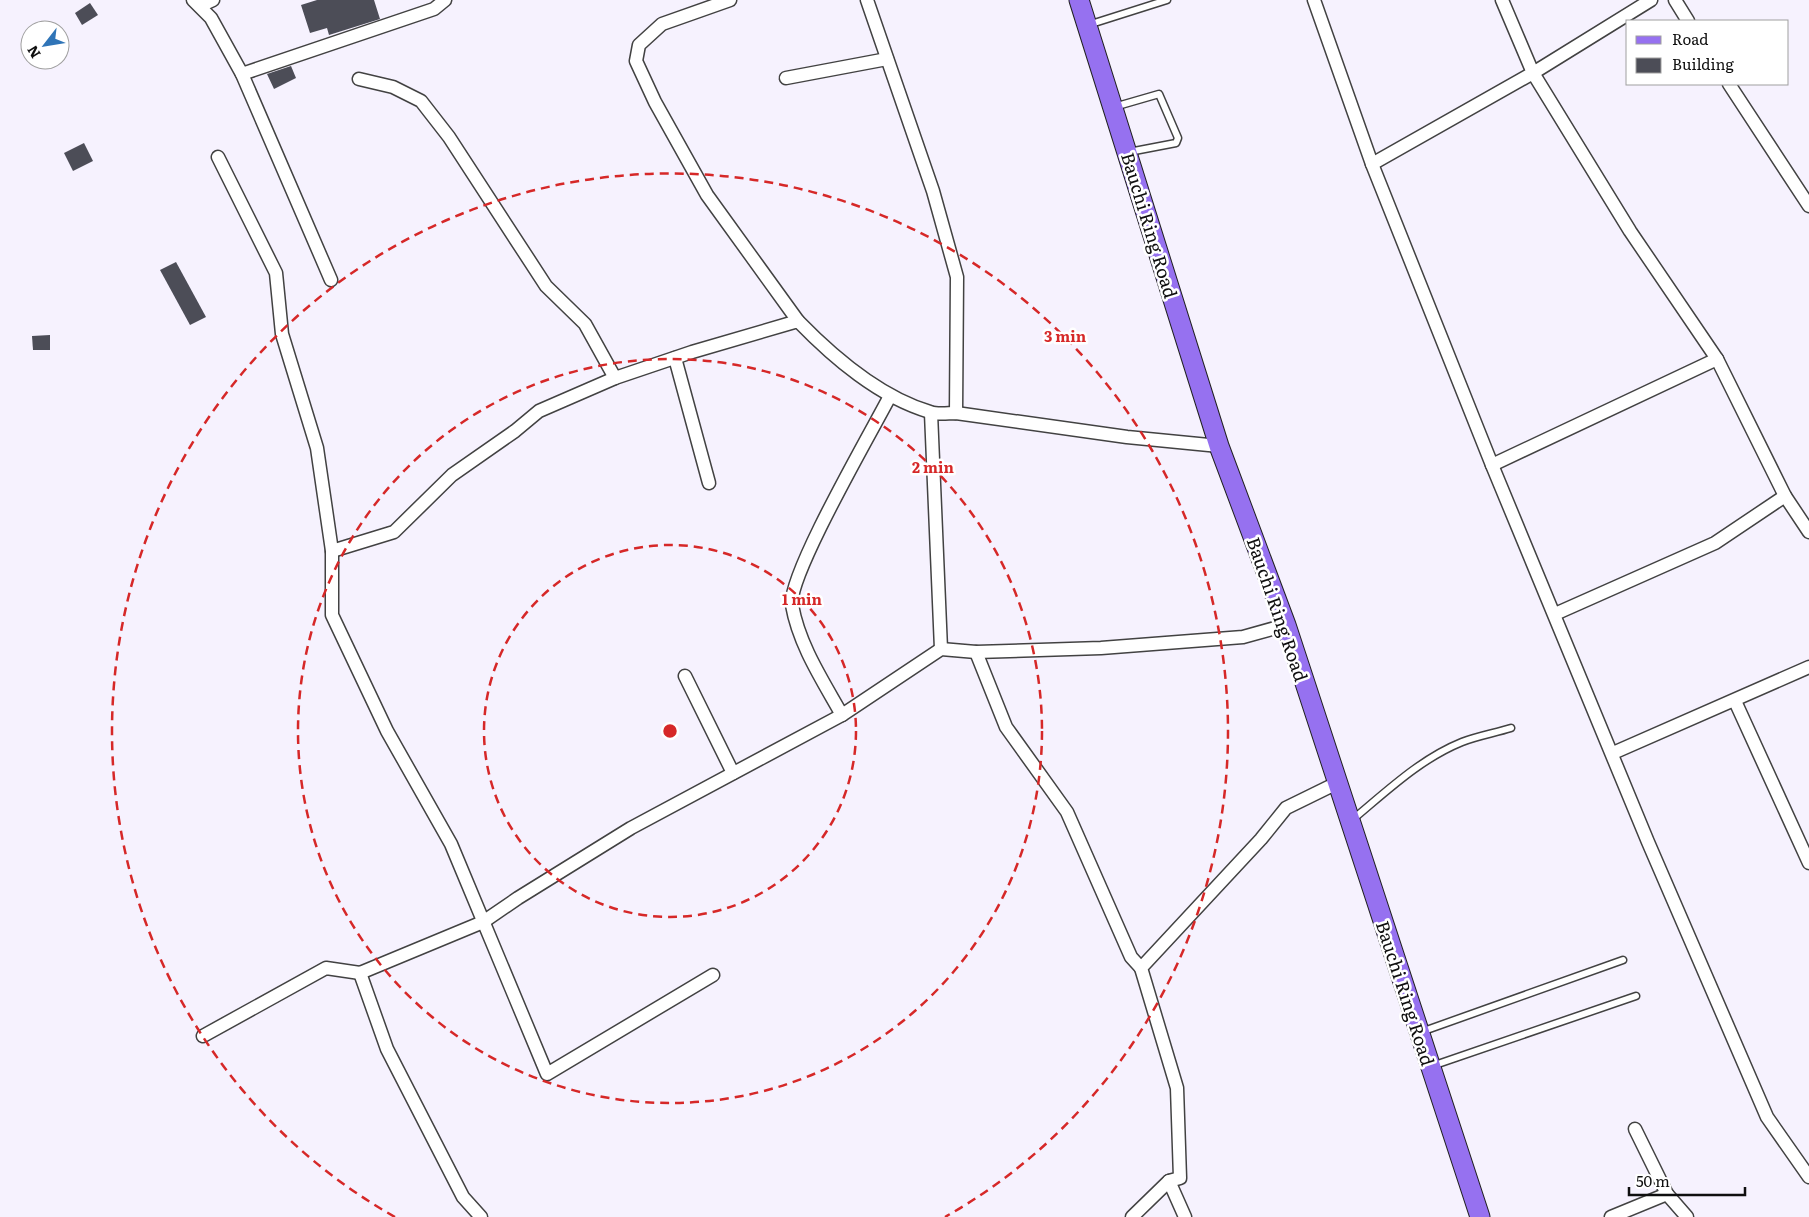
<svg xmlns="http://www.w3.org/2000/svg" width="1809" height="1217" font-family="Literata,serif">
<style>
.building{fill:#4c4d57}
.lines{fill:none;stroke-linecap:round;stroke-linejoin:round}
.lane-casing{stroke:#424242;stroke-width:9}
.street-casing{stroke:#424242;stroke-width:15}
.primary-casing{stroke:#202020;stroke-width:21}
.lane{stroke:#fff;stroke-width:6}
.street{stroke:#fff;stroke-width:12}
.primary{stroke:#9671f0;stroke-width:19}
.ring{fill:none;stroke:#d62828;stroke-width:2.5;stroke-dasharray:9 6}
.labels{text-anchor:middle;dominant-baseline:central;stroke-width:5;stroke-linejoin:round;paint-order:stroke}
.street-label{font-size:18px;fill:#0f0f0f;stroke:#fff}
.centre{fill:#d62828;stroke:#fff;stroke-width:2.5}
.ring-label{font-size:15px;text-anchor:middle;font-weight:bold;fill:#d62828;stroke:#fff;stroke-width:5;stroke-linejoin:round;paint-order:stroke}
</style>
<rect width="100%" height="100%" fill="#f6f2fe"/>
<!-- building -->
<g class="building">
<path d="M 317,0 L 374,0 L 380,19 L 329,35 L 327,28 L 310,33 L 301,5 Z"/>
<path d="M 90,3 L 98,15 L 82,25 L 75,13 Z"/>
<path d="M 291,66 L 296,78 L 274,89 L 267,74 Z"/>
<path d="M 84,143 L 93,161 L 73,171 L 64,153 Z"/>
<path d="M 176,262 L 206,317 L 190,325 L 160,270 Z"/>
<path d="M 50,335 L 50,350 L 33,350 L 32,336 Z"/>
</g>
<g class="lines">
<defs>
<g id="lane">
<path d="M 1088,25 L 1167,0"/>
<path d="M 1114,107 L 1159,94 L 1178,138 L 1176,143 L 1129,152"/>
<path d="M 1352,820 C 1387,791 1420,759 1462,742 C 1477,736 1495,733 1511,728"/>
<path d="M 1421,1032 L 1623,960"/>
<path d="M 1432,1066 L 1636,996"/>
</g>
<g id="street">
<path d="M 193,0 L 211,18 L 242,74 L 331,280"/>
<path d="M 730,0 L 662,24 L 639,45 L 636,61 L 655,102 L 707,195 L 798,321"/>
<path d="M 867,0 L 933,191 L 957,277 L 956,413"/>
<path d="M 1314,0 L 1372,164 L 1492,465 L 1648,842 L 1767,1117 L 1809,1177"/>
<path d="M 1502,0 L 1533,73 L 1630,231 L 1717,359 L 1785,496 L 1809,532"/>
<path d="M 1675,0 L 1688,21"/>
<path d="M 200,6 L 213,0"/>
<path d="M 242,74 L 434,9 L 445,0"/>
<path d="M 786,78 L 887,59"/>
<path d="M 359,79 L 393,87 L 421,101 L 449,137 L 546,286 L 585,324 L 615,378"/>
<path d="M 1729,84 L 1809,206"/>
<path d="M 218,157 L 276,273 L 282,334 L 317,448 L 332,551 L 332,615 L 387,731 L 451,844 L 547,1074 L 713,975"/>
<path d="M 1372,164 L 1533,73 L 1651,0"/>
<path d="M 675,358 L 709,483"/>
<path d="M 931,413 L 941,649"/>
<path d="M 1492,465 L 1717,359"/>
<path d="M 332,551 L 394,532 L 452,475 L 515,431 L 539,411 L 615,378 L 692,352 L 798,321 C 834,358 879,397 930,412 C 937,415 948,413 956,413 L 1127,437 L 1219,446"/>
<path d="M 1555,614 L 1715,543 L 1785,496"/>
<path d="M 976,652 L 1006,727 L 1067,812 L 1131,957 L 1141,968"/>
<path d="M 685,676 L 733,773"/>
<path d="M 1735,701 L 1809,863"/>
<path d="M 842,715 C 823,681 799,645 792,605 C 787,577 873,429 890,396"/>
<path d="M 1613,753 L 1809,667"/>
<path d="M 360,973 L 387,1049 L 463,1197 L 481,1217"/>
<path d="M 203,1036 L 326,968 L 360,973 L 483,922 L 518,898 L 631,828 L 842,715 L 941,649 L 976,652 L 1101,648 L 1243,637 L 1286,625"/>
<path d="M 1635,1129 L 1667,1194"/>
<path d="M 1169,1181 L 1185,1217"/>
<path d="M 1132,1217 L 1169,1181 L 1180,1178 L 1177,1088 L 1141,968 L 1261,839 L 1286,808 L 1337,783"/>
<path d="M 1611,1217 L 1667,1194 L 1687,1217"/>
</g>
<path id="primary" d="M 1079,0 L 1219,446 L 1286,625 L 1480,1217"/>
</defs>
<!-- lane casing -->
<use href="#lane" class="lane-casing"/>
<!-- street casing -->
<use href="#street" class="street-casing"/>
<!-- primary casing -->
<use href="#primary" class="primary-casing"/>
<!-- lane -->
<use href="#lane" class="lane"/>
<!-- street -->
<use href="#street" class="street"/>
<!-- primary -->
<use href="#primary" class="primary"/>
</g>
<!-- distance rings -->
<g class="ring">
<circle cx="670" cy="731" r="186"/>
<circle cx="670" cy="731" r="372"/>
<path d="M395 1217A558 558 0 1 1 945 1217"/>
</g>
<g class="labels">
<!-- street labels -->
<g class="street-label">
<text transform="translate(1150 225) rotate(73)">Bauchi Ring Road</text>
<text transform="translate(1278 609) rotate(71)">Bauchi Ring Road</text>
<text transform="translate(1406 993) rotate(72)">Bauchi Ring Road</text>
</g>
</g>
<circle cx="670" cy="731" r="8" class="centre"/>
<g class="ring-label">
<text x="1065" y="342">3 min</text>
<text x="933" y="473">2 min</text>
<text x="802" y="605">1 min</text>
</g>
<!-- legend -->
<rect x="1626" y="20" width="162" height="65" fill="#ffffff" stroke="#9f9f9f"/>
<rect x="1636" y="36" width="25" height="8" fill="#9671f0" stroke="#9f9f9f"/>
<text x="1672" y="45" font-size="15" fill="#0f0f0f">Road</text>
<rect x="1636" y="58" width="25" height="15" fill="#4c4d57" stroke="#9f9f9f"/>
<text x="1672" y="70" font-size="15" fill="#0f0f0f">Building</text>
<!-- north arrow -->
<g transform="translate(45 45) rotate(239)"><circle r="24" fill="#ffffff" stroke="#9f9f9f"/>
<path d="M0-4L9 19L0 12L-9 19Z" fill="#2f74b7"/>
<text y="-8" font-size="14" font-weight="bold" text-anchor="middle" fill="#0f0f0f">N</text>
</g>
<!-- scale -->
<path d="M1629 1187v8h116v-8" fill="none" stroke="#0f0f0f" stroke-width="2.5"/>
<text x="1636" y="1187" font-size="15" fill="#0f0f0f" stroke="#ffffff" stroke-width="4" paint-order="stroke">50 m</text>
</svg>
